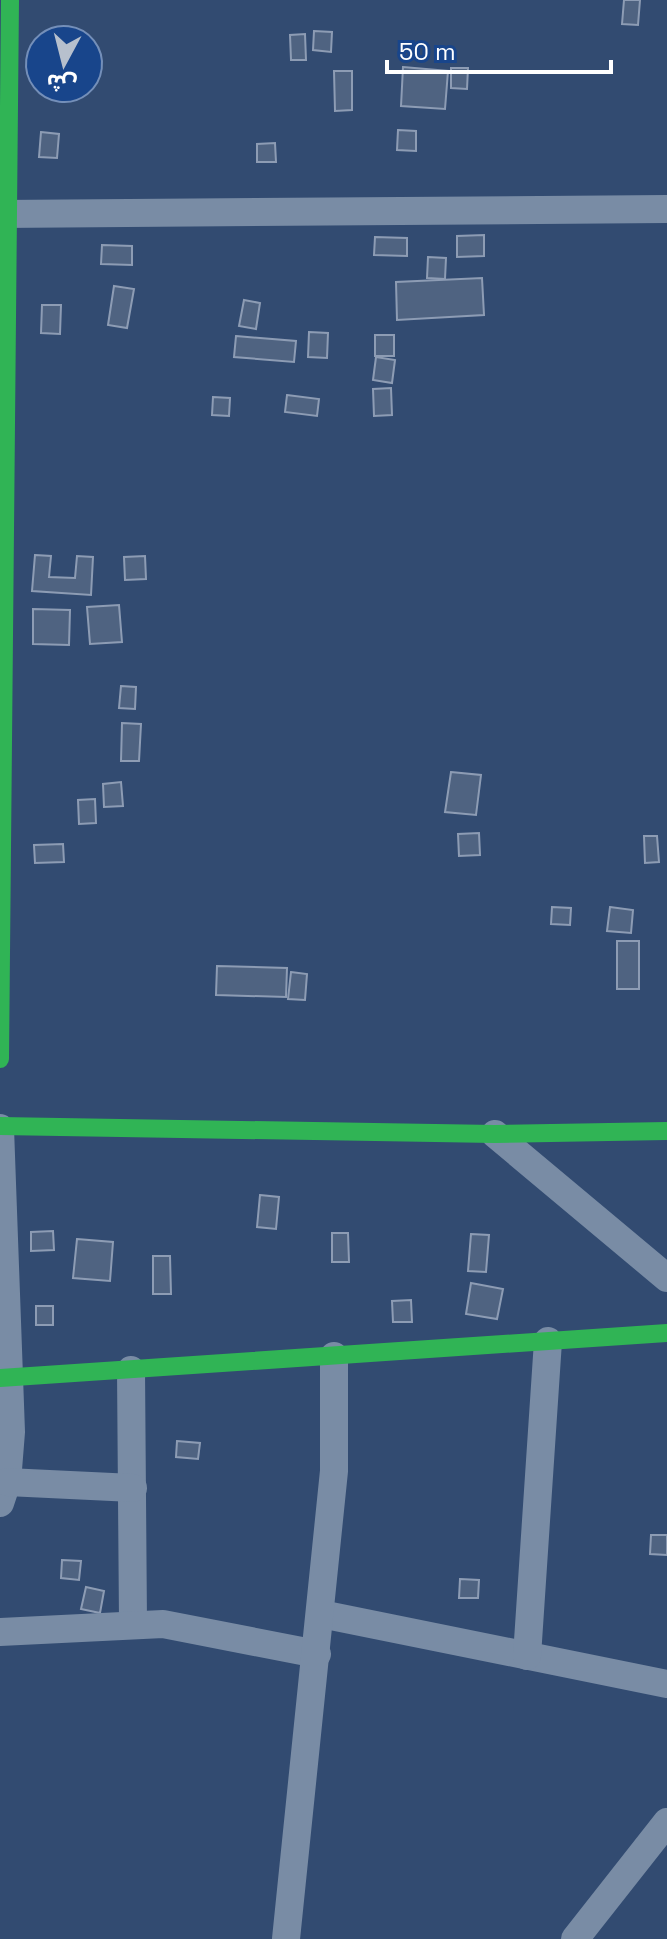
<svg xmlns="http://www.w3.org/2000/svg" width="667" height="1939" font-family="'Space Grotesk','Noto Sans Arabic',sans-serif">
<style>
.building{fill:#4f6381;stroke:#8d9cb4;stroke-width:2}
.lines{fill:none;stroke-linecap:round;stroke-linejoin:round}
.street{stroke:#798ca5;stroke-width:28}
.fast{stroke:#30b455;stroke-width:18}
</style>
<rect width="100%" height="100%" fill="#324b71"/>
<!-- building -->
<g class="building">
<path d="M 624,0 L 640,0 L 638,25 L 622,24 Z"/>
<path d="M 314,31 L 332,32 L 331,52 L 313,50 Z"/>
<path d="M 305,34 L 306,60 L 291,60 L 290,35 Z"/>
<path d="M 403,67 L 448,71 L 445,109 L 401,106 Z"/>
<path d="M 451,68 L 468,68 L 467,89 L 451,88 Z"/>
<path d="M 334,71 L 352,71 L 352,110 L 335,111 Z"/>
<path d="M 398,130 L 416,131 L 416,151 L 397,150 Z"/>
<path d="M 41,132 L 59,134 L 57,158 L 39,157 Z"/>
<path d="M 275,143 L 276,162 L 257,162 L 257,144 Z"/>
<path d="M 484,235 L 484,256 L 457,257 L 457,236 Z"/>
<path d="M 375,237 L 407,238 L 407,256 L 374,255 Z"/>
<path d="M 102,245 L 132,246 L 132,265 L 101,264 Z"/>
<path d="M 428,257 L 446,258 L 445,279 L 427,278 Z"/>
<path d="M 482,278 L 484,315 L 397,320 L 396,282 Z"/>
<path d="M 114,286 L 134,289 L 127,328 L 108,325 Z"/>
<path d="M 244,300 L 260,303 L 256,329 L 239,326 Z"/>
<path d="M 42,305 L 61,305 L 60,334 L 41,333 Z"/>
<path d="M 309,332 L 328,333 L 327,358 L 308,357 Z"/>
<rect x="375" y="335" width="19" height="21"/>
<path d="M 236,336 L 296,341 L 294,362 L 234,357 Z"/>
<path d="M 376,357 L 395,360 L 392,383 L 373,380 Z"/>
<path d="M 391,388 L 392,415 L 374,416 L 373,389 Z"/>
<path d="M 287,395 L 319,399 L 317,416 L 285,412 Z"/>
<path d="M 213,397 L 230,398 L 229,416 L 212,415 Z"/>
<path d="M 35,555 L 51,556 L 49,577 L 75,578 L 77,556 L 93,557 L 91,595 L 32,591 Z"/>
<path d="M 145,556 L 146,579 L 125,580 L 124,557 Z"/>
<path d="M 119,605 L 122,642 L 90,644 L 87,607 Z"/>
<path d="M 33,609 L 70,610 L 69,645 L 33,644 Z"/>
<path d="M 121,686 L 136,687 L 135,709 L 119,708 Z"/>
<path d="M 122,723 L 141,724 L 139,761 L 121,761 Z"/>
<path d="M 451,772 L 481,775 L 476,815 L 445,812 Z"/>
<path d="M 121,782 L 123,806 L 104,807 L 103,784 Z"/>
<path d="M 95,799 L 96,823 L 79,824 L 78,800 Z"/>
<path d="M 479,833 L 480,855 L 459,856 L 458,834 Z"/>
<path d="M 644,836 L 657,836 L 659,862 L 645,863 Z"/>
<path d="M 63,844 L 64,862 L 35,863 L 34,845 Z"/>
<path d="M 552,907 L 571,908 L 570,925 L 551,924 Z"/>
<path d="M 610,907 L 633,910 L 631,933 L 607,931 Z"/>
<rect x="617" y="941" width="22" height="48"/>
<path d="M 217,966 L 287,968 L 286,997 L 216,995 Z"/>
<path d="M 291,972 L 307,974 L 305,1000 L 288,999 Z"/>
<path d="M 260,1195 L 279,1197 L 276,1229 L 257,1227 Z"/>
<path d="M 53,1231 L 54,1250 L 31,1251 L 31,1232 Z"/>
<path d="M 332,1233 L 348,1233 L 349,1262 L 332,1262 Z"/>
<path d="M 471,1234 L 489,1235 L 486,1272 L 468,1271 Z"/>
<path d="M 77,1239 L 113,1242 L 110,1281 L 73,1278 Z"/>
<path d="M 153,1256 L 170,1256 L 171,1294 L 153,1294 Z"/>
<path d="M 471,1283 L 503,1289 L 497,1319 L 466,1314 Z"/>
<path d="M 411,1300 L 412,1322 L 393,1322 L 392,1301 Z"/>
<rect x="36" y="1306" width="17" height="19"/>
<path d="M 177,1441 L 200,1443 L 198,1459 L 176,1457 Z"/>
<path d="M 651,1535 L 667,1535 L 667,1555 L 650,1554 Z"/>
<path d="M 62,1560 L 81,1561 L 79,1580 L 61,1578 Z"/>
<path d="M 460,1579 L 479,1580 L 478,1598 L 459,1598 Z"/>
<path d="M 86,1587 L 104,1591 L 100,1613 L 81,1609 Z"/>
</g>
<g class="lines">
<!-- street -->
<g class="street">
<path d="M 0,214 L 667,209"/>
<path d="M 0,1128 L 11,1432 L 7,1482 L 0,1503"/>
<path d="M 495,1134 L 667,1278"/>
<path d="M 131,1370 L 133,1623"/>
<path d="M 7,1482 L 133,1488"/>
<path d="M 321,1614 L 667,1684"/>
<path d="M 0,1632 L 163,1624 L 317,1654"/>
<path d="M 527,1656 L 548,1341"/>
<path d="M 286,1939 L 334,1471 L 334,1356"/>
<path d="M 575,1939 L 667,1822"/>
</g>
<!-- fast -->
<g class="fast">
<path d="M 0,1059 L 10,0"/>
<path d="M 0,1126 L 495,1134 L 667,1131"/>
<path d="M 0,1378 L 667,1333"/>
</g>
</g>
<!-- north arrow -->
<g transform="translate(64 64) rotate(187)"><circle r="38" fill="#18458b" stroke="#748fb9" stroke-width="2"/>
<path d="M0-6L14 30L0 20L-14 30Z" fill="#b7c0cd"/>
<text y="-12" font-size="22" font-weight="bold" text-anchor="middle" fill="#ffffff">ش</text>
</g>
<!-- scale -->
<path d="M387 60v12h224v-12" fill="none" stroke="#ffffff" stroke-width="4"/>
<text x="399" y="60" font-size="24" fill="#ffffff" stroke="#18458b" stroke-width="6" paint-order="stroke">50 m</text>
</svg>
